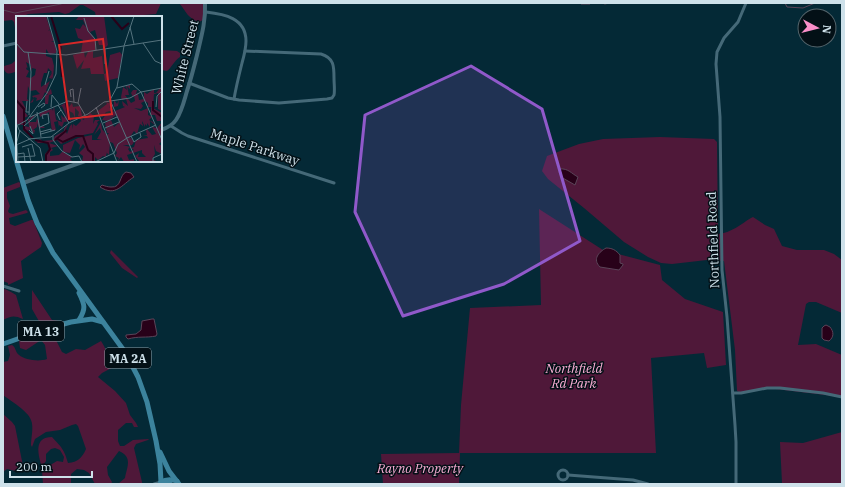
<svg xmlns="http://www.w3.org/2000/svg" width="845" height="487" font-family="'IBM Plex Serif',serif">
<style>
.green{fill:#4f1839}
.water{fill:#280119;stroke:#5a4458}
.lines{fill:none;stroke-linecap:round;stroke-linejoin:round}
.stream{stroke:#5a4458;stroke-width:1}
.minor{stroke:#456978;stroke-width:3}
.tertiary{stroke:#456978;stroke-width:4}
.primary{stroke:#3c839d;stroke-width:5}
.marked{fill:#9059ca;fill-opacity:0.2;stroke:#9059ca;stroke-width:3;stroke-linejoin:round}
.labels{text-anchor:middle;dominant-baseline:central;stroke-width:3;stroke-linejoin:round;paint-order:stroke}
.shield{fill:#031016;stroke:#91a2aa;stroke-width:1}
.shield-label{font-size:12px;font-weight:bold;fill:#cee1ea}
.street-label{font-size:13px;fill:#cee1ea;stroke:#031016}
.park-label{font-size:13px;font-style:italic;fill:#f9aed5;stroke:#031016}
.inset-river{fill:none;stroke:#280119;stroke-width:2}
.inset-road{fill:none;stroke:#55737e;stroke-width:1}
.view{fill:#d62828;fill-opacity:0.15;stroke:#d62828;stroke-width:2}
.inset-edge{fill:none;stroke:#cee1ea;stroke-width:2}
</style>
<rect width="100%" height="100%" fill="#042936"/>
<!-- green -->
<g class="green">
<path d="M 3,3 L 161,3 L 156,14 L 144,15 L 141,17 L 96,17 L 95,12 L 83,5 L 80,5 L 69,13 L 65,14 L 59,12 L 45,13 L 28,14 L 22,17 L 17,17 L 17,39 L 14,22 L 12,20 L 3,21 Z"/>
<path d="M 179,3 L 204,3 L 203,20 L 199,22 C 187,18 187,12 179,3 Z"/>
<path d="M 161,50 L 177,51 L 180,53 L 180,57 C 174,61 172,67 167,71 L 161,70 Z"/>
<path d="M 15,61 L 17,61 L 17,71 C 10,74 6,76 3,67 C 7,64 10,66 15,61 Z"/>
<path d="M 660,137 L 714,139 L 717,142 L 718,234 C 731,233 741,224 751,218 L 753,217 L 765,225 L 774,229 L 782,246 L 797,250 L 824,250 L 834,254 L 842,260 L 842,313 L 816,302 L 809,302 L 806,304 L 798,345 L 816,344 L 842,355 L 842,397 L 767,388 L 741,393 L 737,391 L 735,350 L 724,261 L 707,260 L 672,264 L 661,263 L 648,257 L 624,242 L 584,208 L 548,179 L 542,171 L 547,156 L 579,144 L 603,139 Z"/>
<path d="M 19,182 L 20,183 L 20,187 L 7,192 L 7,198 L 10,206 L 8,211 L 9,213 L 13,214 L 26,210 L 28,212 L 27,213 L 9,218 L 10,224 L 15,226 L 31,220 L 33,220 L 42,243 L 41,247 L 21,261 L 23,278 L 8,285 L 8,283 L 3,281 L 3,188 Z"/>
<path d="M 539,209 L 603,250 L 660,265 L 662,280 L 685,299 L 723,312 L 726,365 L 707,368 L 704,353 L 651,358 L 656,453 L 460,453 L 459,484 L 383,484 L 381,454 L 459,453 L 461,405 L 470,308 L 541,305 Z"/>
<path d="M 111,250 L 138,277 L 137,278 L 122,268 L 110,253 Z"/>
<path d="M 5,289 L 11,292 L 16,295 L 23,319 C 14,315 11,316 3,320 L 3,290 Z"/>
<path d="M 32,290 L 52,320 L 59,321 L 46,324 L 40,323 L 32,309 Z"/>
<path d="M 55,329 L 56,340 L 62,352 L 66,354 L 76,349 L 85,350 L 101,341 C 106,348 107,355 112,362 L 119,360 L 123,360 L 123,362 L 102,373 L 98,377 L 115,391 L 126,403 L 130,415 L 136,423 L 138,427 L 134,427 L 132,423 L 126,423 L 118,430 L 118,441 L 120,446 L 124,446 L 133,440 L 149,439 L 148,440 L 136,444 L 134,448 L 142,482 L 142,484 L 118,484 L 125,478 C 127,467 133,457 119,451 L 107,467 L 108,475 L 112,482 L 111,484 L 95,484 L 89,473 L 84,470 L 77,469 L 71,474 L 71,484 L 43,484 L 42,470 L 57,461 L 63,462 L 64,457 L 60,450 L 55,448 L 51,449 L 46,454 L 46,461 L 44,464 L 41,464 C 38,453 34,437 52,437 C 62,448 64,449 68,463 C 78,462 82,458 86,449 L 78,426 L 76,424 L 72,425 L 60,430 L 46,432 L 35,439 L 32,447 L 31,445 C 31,438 34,427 31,420 C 28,411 11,401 3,395 L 3,362 L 8,361 L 10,355 L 8,346 L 12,345 C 16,347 15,352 19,355 C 25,360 39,362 47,359 L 45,345 L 41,340 L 26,350 L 20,348 L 19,341 L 20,339 Z"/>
<path d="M 3,414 L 12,422 L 15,426 L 24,471 L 20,472 L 7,469 L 3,472 Z"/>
<path d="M 842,432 L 842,484 L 760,484 L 782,483 L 780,442 L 803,443 Z"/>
</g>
<!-- water -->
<g class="water">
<path d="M 560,169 C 568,168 572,174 578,177 L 575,185 L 561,177 L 559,172 Z"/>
<path d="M 126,172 L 131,173 L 134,177 C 121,185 116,197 100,187 L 102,185 C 105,186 108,187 111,187 C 122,188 119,175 126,172 Z"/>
<path d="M 606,248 C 612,248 616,250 620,255 L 620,263 L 623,264 L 623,265 L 619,270 L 600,267 C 592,259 599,252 606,248 Z"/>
<path d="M 152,319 L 154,319 L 157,334 L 156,336 C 146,338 138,336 128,339 L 126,337 L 126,335 L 136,334 L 141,330 L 142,321 Z"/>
<path d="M 826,325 L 830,327 C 834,332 834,337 829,341 L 824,340 L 822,338 L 822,328 L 824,326 Z"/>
</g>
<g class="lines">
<!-- stream -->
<g class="stream">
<path d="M 581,3 L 581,4 L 590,4 L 591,3"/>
<path d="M 602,3 L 605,4 L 609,3"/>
<path d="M 785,3 L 787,7 L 803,8 L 815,3"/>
<path d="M 3,10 L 15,13 L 61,4 L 63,3"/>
</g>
<!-- minor -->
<g class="minor">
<path d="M 206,12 C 224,14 246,18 246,41 C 246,49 244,56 242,63 C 239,75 236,87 234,99"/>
<path d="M 3,46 L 17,43"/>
<path d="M 189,83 L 228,98 L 239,100 L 279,103 L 327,99 L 332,98 L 334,95 C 335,90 334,84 334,78 C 334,66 334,58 321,54 L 245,51"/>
<path d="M 171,126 L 182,133 L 188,136 L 334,183"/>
<path d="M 3,286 L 19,291"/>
<path d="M 733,393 L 741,393 L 767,388 L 780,388 L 823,393 L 842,397"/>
<circle cx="563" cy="475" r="5"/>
<path d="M 568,475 L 633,480 L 648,484"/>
<path d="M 154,484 L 161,482"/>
<path d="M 736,484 L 736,442 L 735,425 L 727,317 L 722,270 L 720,117 L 716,64 L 717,52 L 724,38 L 738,22 L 746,3"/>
</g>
<!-- tertiary -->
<g class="tertiary">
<path d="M 161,130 C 167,128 172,126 176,120 C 182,111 184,101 187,91 C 191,79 194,67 197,55 C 201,38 206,21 205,3"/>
<path d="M 23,183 L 85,161"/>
</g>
<!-- primary -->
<g class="primary">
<path d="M 3,116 L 28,200 L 37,223 L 53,253 L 125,352 L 138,377 L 147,402 L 156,441 L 160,464 L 161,482"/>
<path d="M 79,320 C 86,309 85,305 79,293"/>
<path d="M 3,344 L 49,328 L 71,322 L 92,319 L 103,322"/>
<path d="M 160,452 L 169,471 L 179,484"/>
<path d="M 161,482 C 166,479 171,479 177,481"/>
<path d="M 161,482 L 170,484"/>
</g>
</g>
<!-- marked area -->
<path class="marked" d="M 471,66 L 542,109 L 580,241 L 504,284 L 403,316 L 355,212 L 365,115 Z"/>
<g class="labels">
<!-- shield labels -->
<g class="shield">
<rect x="18" y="321" width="46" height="20" rx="3"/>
<rect x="105" y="348" width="46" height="20" rx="3"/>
</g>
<g class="shield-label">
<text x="41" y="331">MA 13</text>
<text x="128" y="358">MA 2A</text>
</g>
<!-- street labels -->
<g class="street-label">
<text transform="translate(185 57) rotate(-76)">White Street</text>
<text transform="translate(255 147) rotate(18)">Maple Parkway</text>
<text transform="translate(713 240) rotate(-92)">Northfield Road</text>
</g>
<!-- park labels -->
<g class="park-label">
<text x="574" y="368">Northfield<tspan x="574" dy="15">Rd Park</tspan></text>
<text x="420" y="468">Rayno Property</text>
</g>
</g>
<!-- overview -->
<g transform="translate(16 16)">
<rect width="146" height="146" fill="#042936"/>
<path d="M 0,0 L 30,0 L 34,13 L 32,15 L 34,14 L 38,25 L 35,26 L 38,26 L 40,33 L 40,37 L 34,39 L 30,33 L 30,40 L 36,42 L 38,50 L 37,62 L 35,61 L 37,63 L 33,62 L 36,57 L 34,58 L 36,56 L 32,52 L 31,57 L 28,57 L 25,67 L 25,71 L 34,65 L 30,75 L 32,76 L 35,73 L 36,78 L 33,79 L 32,88 L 29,88 L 29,79 L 32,79 L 29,76 L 26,83 L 20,85 L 21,82 L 18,81 L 17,86 L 14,87 L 18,82 L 16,80 L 24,78 L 20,74 L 14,75 L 12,70 L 11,83 L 13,85 L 6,85 L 10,93 L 8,95 L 12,100 L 8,102 L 10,106 L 8,110 L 13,111 L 12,103 L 14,103 L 15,101 L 21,97 L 13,106 L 20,106 L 21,102 L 23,106 L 24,111 L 27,110 L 29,112 L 23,112 L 21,107 L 21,111 L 17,114 L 24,114 L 19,114 L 18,118 L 14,110 L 14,114 L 10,115 L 17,122 L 7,114 L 7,109 L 0,108 ZM 10,46 L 15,49 L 15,56 L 16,52 L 20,53 L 19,59 L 15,62 L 10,61 L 13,55 L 10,53 L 11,51 L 12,53 ZM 63,0 L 88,0 L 92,29 L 88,33 L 87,29 L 83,29 L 79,14 L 74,16 L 79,23 L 79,34 L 68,36 L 69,42 L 72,36 L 77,35 L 77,42 L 86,40 L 88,58 L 91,57 L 94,39 L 104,36 L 106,39 L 102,62 L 89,65 L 88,58 L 75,58 L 74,52 L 65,53 L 68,44 L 61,53 L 57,39 L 65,37 L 67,24 L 62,22 L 59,12 L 64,13 L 67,8 L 70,11 L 67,4 L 60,4 ZM 114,69 L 114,73 L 111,70 L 113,79 L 109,79 L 115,87 L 119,85 L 118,80 L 114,82 L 114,81 L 117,81 L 115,77 L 117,74 L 121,74 L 120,78 L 125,76 L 122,78 L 123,84 L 128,83 L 128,76 L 131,78 L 138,73 L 138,77 L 140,77 L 145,71 L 146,95 L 142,93 L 142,77 L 138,78 L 137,91 L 132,91 L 132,87 L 129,85 L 125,87 L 127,90 L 125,93 L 118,92 L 125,95 L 132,92 L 132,99 L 136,101 L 133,104 L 137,106 L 139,109 L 134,105 L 134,111 L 131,107 L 131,110 L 129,108 L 129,111 L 126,105 L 126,107 L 127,109 L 127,110 L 124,108 L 121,118 L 118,115 L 114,121 L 118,126 L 116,129 L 107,129 L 114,131 L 112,133 L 114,136 L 118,134 L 115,132 L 118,131 L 120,124 L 132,122 L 131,120 L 127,120 L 131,119 L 130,115 L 131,113 L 136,119 L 140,118 L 136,111 L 141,112 L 146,106 L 144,112 L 146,113 L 146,125 L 143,128 L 146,130 L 146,138 L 140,135 L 138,129 L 139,138 L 136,143 L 140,145 L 124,146 L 119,140 L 123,137 L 122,141 L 130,141 L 126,137 L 126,134 L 111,139 L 113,144 L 118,143 L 118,146 L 108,146 L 105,141 L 101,146 L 103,142 L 99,140 L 101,137 L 97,127 L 94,126 L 93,139 L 91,137 L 91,140 L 90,136 L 90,141 L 87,140 L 82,144 L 79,141 L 79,146 L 66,146 L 67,140 L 63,137 L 69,131 L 67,128 L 63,134 L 64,129 L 59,124 L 54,137 L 47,136 L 56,141 L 54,143 L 56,145 L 30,146 L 29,138 L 34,133 L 32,127 L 22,127 L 17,123 L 21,126 L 24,123 L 26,125 L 37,124 L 39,120 L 48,115 L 48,113 L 49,111 L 50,110 L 52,109 L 49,114 L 51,118 L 54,110 L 56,108 L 56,113 L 57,108 L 60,110 L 65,105 L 64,102 L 68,104 L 69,100 L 72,100 L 74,97 L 78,100 L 77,108 L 79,104 L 84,104 L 81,106 L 82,108 L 77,117 L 62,120 L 45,128 L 41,124 L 33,127 L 42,130 L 35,132 L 37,134 L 34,136 L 34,140 L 43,139 L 47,135 L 47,129 L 62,122 L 76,119 L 76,124 L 86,124 L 81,123 L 85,116 L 84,112 L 78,119 L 85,106 L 86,113 L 91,119 L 93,117 L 91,117 L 89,107 L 95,104 L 98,111 L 104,106 L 100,99 L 92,105 L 86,104 L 90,98 L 95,98 L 98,95 L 100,97 L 99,95 L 109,91 L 107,90 L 106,85 L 112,90 L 110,83 L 106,84 L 105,81 L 107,71 L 111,74 L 110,70 ZM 98,84 L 101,88 L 103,84 L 102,90 L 98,91 L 98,89 L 93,91 L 98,94 L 90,96 L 86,101 L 81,96 L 78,98 L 91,88 L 90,86 L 98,89 ZM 50,86 L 52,86 L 53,91 L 56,87 L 57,91 L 64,90 L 66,100 L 62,100 L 63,96 L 59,92 L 59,102 L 57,97 L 53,95 L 55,105 L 48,106 L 46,111 L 43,109 L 43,112 L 42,105 L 38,106 L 40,114 L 36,115 L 33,96 L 24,101 L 23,97 L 36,93 L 37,95 L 38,90 L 40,104 L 46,106 L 45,99 L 48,102 L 50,99 L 46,90 L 43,91 ZM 135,91 L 146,97 L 146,105 L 141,105 L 139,99 L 135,99 Z" fill="#4f1839" fill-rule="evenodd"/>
<path class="inset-river" d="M 35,0 L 45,32 L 43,37M 95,0 L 106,13 L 113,7M 44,40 L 46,61M 0,84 L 8,93 L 8,113 L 17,122M 137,85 L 137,94 L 146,101M 50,86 L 53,105M 40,122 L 47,126 L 60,120 L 67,120 L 72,134 L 77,138 L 77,146M 19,124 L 32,127 L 34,133 L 30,139 L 30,146M 39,124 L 51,114"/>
<path class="inset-road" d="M 68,2 L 72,15 L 79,23 L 80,34M 114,11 L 118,28M 0,27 L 8,36 L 50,39 L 146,24M 127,27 L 139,45 L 146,48M 12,36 L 15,56 L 13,99M 89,48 L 89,33M 29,69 L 33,55M 101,72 L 116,68 L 125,76 L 146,124M 55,81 L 54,74 L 57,73 L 58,86M 94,84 L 121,146M 94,84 L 101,71 L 108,30 L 118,0M 11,85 L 10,96 L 13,96M 62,87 L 65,72M 42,89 L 53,107M 22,91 L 28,87 L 29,89 L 25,92M 35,91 L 36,79 L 43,88M 80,91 L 101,146M 140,91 L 141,80 L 146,75M 21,96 L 25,121M 14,101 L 52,85 L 62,87 L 69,99M 44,104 L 41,98 L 45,94M 0,106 L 3,114 L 24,132 L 27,146M 87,107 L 101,101M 2,109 L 11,104 L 31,77 L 40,58 L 41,35 L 31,0M 8,110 L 21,99M 24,111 L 33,107 L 32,98 L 26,99 L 27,103M 89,112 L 103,106M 13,114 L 17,118 L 14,110M 24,116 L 35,113 L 35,115M 25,118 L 39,114M 37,120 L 37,124 L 46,135 L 56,141 L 63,140 L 66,146M 115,120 L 118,126 L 125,121 L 124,117M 12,123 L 35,121 L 53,107 L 72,98 L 88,86 L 114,82 L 125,76 L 146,72M 0,129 L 4,114M 0,129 L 14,123M 1,129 L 2,146M 12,132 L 15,146M 1,138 L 8,137 L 9,146M 2,141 L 19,140 L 16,128 L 6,131M 79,146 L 98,137 L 102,128 L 111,122 L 140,109M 137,146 L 137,142 L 146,138"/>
<path class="view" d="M 87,23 L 96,98 L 53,103 L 43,29 Z"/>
<rect width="146" height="146" class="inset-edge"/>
</g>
<!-- border -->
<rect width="845" height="487" fill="none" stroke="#cee1ea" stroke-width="8"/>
<!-- north arrow -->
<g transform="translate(817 28) rotate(97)"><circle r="19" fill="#031016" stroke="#54646b"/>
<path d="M0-3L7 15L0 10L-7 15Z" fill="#f98fc9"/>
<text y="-6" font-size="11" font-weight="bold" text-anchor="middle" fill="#cee1ea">N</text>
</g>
<!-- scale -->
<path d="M10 471v6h82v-6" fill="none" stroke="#cee1ea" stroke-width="2"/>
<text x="16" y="471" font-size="12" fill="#cee1ea" stroke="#031016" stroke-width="3" paint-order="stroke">200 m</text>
</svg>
